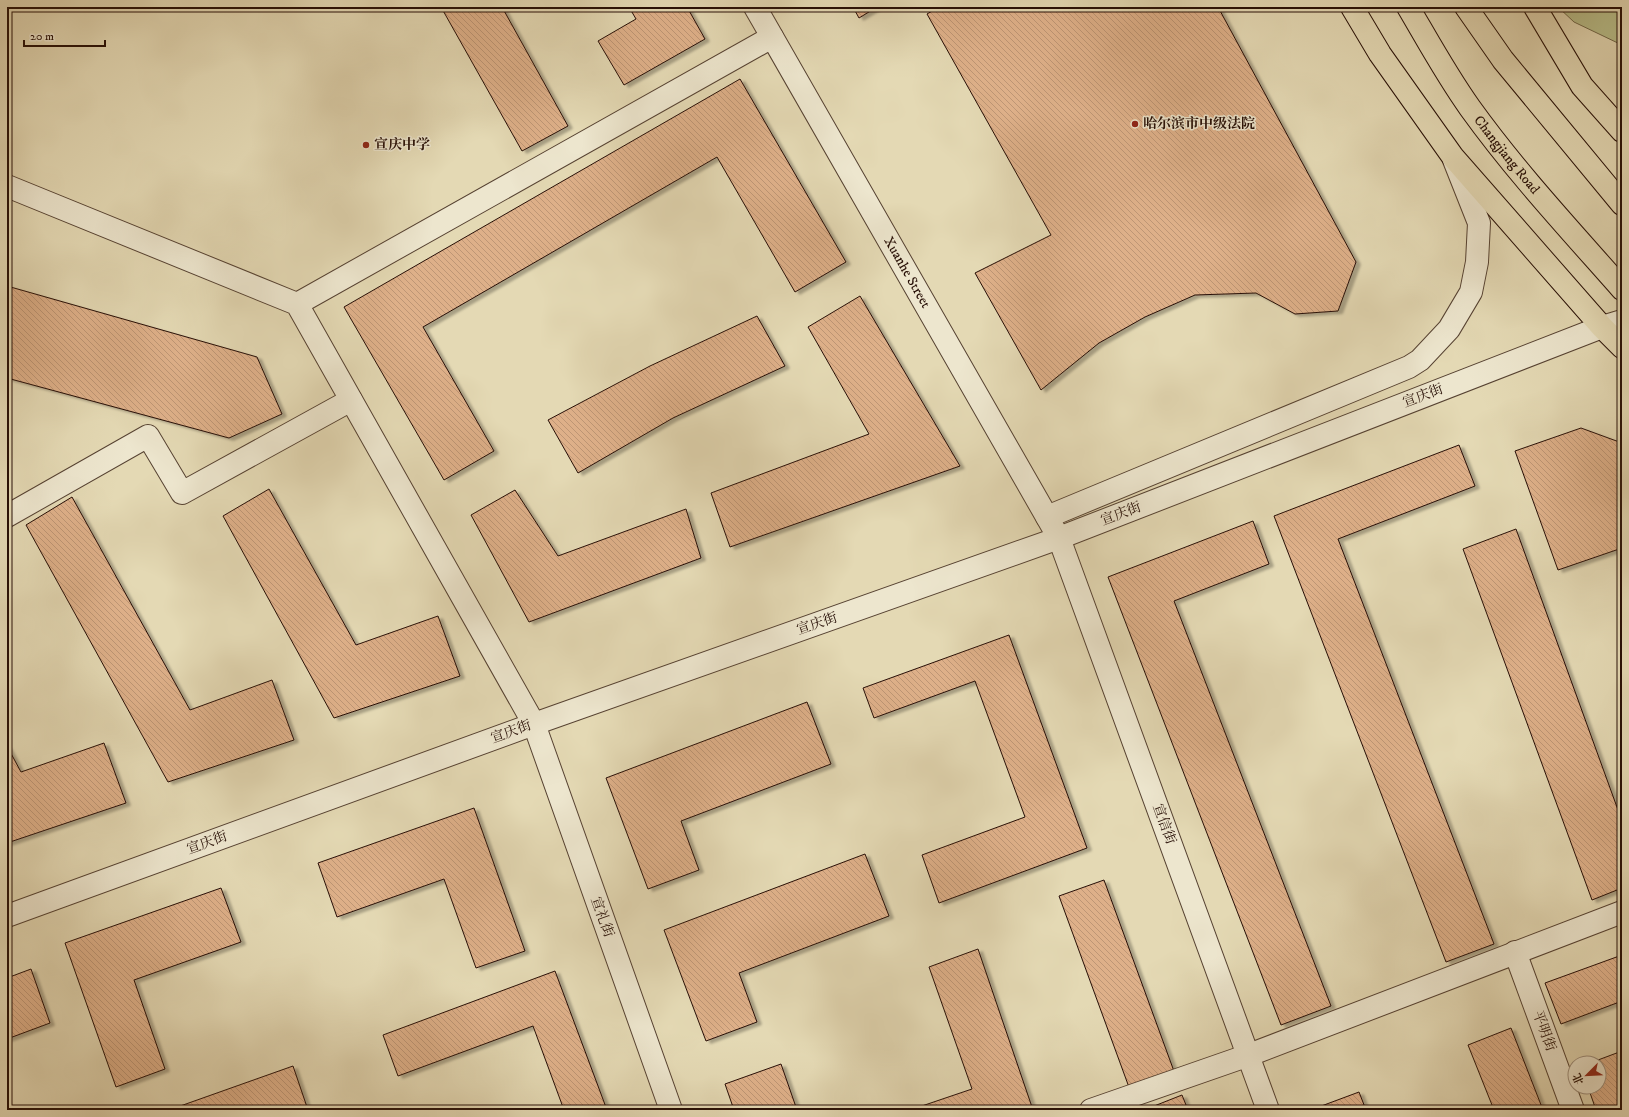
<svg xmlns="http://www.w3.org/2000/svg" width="1629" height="1117" font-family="'IM FELL DW Pica','Noto Serif SC',serif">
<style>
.park{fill:#b8be8a;stroke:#706648}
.building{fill:url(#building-back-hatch);stroke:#270f06;filter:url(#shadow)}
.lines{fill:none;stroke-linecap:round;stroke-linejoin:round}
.minor-casing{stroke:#564232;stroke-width:24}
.major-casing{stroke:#270f06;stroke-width:24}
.minor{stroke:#ede6ce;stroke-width:22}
.major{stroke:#e4d9b4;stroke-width:22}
.poi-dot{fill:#8f2418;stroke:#ede6ce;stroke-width:1.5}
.labels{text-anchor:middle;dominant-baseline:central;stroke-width:3;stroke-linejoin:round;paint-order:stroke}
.poi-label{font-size:14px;font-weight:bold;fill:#270f06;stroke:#ede6ce;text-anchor:start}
.street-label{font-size:14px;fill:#270f06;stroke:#ede6ce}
</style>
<defs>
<pattern id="building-back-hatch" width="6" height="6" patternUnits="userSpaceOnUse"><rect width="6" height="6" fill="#deb089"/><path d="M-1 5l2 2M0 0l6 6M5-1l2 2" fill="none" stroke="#be9675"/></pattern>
<filter id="shadow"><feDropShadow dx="4.5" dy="2.5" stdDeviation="1" flood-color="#0004"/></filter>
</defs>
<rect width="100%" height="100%" fill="#e4d9b4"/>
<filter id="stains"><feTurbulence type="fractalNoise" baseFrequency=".005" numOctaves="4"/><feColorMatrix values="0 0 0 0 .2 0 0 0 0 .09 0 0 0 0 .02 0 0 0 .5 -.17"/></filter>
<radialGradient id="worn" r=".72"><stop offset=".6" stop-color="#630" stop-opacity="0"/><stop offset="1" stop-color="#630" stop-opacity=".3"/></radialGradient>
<!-- park -->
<path class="park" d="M 1558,7 L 1622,7 L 1622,45 L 1574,22 Z"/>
<!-- building -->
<g class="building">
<path d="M 441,7 L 502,7 L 568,126 L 522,151 Z"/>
<path d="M 629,7 L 687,7 L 705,39 L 624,85 L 598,41 L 636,19 Z"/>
<path d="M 853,7 L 877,7 L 859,18 Z"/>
<path d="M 939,7 L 1218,7 L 1356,262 L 1338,311 L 1295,314 L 1256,293 L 1195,295 L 1145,317 L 1099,343 L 1041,390 L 975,273 L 1051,235 L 927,14 Z"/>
<path d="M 740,79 L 846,262 L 795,292 L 717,157 L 423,327 L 494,451 L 444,480 L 344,307 Z"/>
<path d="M 7,286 L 257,357 L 282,414 L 229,438 L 7,378 Z"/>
<path d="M 860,296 L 960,466 L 730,547 L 711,493 L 869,434 L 808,327 Z"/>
<path d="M 757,316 L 785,366 L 673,418 L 578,473 L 548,420 L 650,366 Z"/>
<path d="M 1581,428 L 1622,443 L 1622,548 L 1558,570 L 1515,451 Z"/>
<path d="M 1459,445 L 1475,486 L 1338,539 L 1494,944 L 1446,962 L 1274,516 Z"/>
<path d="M 269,489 L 356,645 L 438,616 L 460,676 L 334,718 L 223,516 Z"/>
<path d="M 515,490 L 558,556 L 686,509 L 701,558 L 529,622 L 471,515 Z"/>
<path d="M 72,497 L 190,710 L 272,680 L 294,740 L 168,782 L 26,525 Z"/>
<path d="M 1253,521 L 1269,564 L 1174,601 L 1331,1006 L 1281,1025 L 1108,577 Z"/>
<path d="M 1516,529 L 1622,821 L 1622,888 L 1592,900 L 1463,549 Z"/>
<path d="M 1009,635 L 1087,848 L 939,903 L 922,855 L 1025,817 L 975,681 L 874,718 L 863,688 Z"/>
<path d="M 807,702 L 831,764 L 681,821 L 699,870 L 648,889 L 606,778 Z"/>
<path d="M 104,743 L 126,803 L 7,843 L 7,746 L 21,772 Z"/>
<path d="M 474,808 L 525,951 L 476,968 L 444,879 L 337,917 L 318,863 Z"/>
<path d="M 865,854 L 889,916 L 739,973 L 757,1022 L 706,1041 L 664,930 Z"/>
<path d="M 1104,880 L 1175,1074 L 1130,1090 L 1059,896 Z"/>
<path d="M 221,888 L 241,942 L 134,980 L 165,1069 L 116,1087 L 65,943 Z"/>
<path d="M 978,949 L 1033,1110 L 910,1110 L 972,1089 L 929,967 Z"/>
<path d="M 1622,955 L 1622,1001 L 1561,1024 L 1545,983 Z"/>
<path d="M 31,969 L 50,1023 L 7,1039 L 7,978 Z"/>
<path d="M 555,971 L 607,1110 L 564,1110 L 533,1026 L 398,1076 L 383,1035 Z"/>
<path d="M 1511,1028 L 1543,1110 L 1494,1110 L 1468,1045 Z"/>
<path d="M 1622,1051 L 1622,1110 L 1596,1110 L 1588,1087 L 1599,1087 L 1599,1063 L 1590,1063 Z"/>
<path d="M 781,1064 L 797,1110 L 734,1110 L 725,1084 Z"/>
<path d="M 293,1066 L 308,1110 L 169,1110 Z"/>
<path d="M 1359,1092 L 1366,1110 L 1317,1110 L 1316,1108 Z"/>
<path d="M 1182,1095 L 1188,1110 L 1144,1110 Z"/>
</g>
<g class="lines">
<defs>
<g id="minor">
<path id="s1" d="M 755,7 L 1059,538 L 1268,1110"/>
<path d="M 7,186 L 297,304 L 534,724 L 671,1110"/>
<path d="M 297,304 L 772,37"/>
<path d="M 7,516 L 148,436 L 182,493 L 351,400"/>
<path d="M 1047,517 L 1409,367 L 1420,360 L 1449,329 L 1471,292 L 1477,262 L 1479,223 L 1454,160"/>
<path d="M 7,916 L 534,724 L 1059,538 L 1602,327 L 1622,321"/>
<path d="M 1515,952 L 1573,1110"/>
<path d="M 1091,1110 L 1249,1055 L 1622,912"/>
</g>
<g id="major">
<path d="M 1352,7 L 1380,54 L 1453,157 L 1602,327 L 1622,347"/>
<path id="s2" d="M 1408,7 C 1428,41 1447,76 1470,108 C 1516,172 1570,230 1622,289"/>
<path d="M 1466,7 L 1503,60 L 1622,204"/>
<path d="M 1535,7 L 1582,86 L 1622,131"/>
</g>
</defs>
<!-- minor casing -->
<use href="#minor" class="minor-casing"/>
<!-- major casing -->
<use href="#major" class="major-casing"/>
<!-- minor -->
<use href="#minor" class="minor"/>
<!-- major -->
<use href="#major" class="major"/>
</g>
<!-- markers -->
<g class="poi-dot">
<circle cx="1135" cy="124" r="4"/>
<circle cx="366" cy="145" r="4"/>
</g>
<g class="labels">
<!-- poi labels -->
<g class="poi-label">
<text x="1143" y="124">哈尔滨市中级法院</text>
<text x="374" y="145">宣庆中学</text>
</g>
<!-- street labels -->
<g class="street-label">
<text stroke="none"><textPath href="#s2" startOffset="178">Changjiang Road</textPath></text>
<text stroke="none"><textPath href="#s1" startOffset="306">Xuanhe Street</textPath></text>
<text transform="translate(1423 396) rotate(-21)">宣庆街</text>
<text transform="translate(1121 514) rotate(-21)">宣庆街</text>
<text transform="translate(817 624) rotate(-19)">宣庆街</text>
<text transform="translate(511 732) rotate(-20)">宣庆街</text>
<text transform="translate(1164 824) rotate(70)">宣信街</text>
<text transform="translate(207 843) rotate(-20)">宣庆街</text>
<text transform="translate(602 917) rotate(70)">宣礼街</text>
<text transform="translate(1544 1031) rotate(70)">平明街</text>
</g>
</g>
<!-- margin -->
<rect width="1629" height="1117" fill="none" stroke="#e4d9b4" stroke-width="24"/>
<rect x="8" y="8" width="1613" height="1101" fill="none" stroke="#270f06" stroke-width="2"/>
<rect x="12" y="12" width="1605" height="1093" fill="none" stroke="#270f06"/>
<!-- north arrow -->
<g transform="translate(1587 1075) rotate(246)"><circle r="19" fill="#ede6ce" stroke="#9e907e"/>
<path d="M0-3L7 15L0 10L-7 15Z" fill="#8f2418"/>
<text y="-6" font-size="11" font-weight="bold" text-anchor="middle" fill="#270f06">北</text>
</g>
<!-- scale -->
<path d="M24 40v6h81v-6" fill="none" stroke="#270f06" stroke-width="2"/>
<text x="30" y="40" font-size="12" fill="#270f06" stroke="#ede6ce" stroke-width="3" paint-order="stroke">20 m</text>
<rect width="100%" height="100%" filter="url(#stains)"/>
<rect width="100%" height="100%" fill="url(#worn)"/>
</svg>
